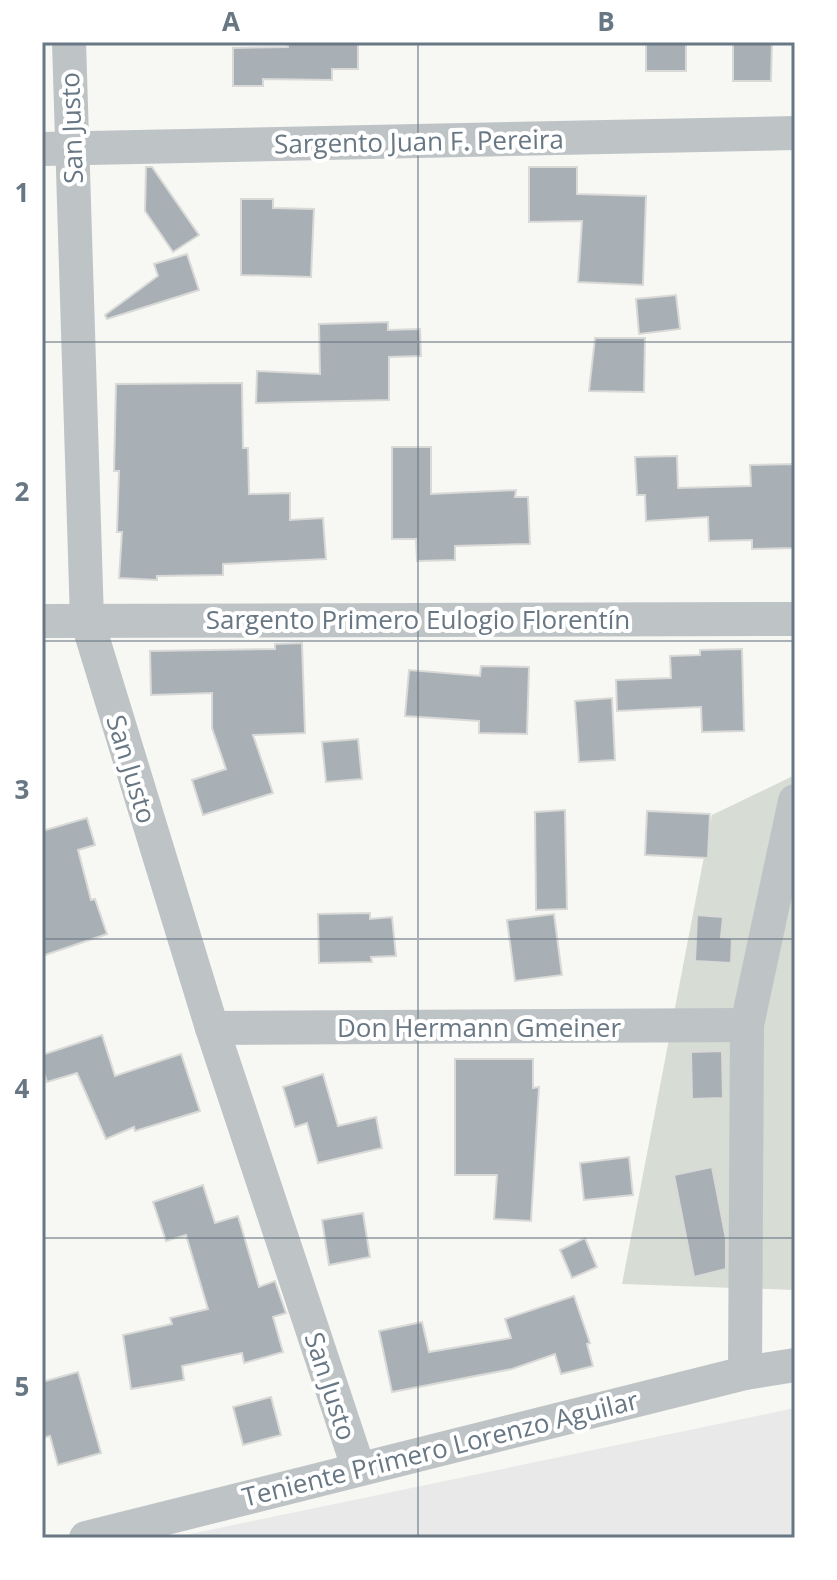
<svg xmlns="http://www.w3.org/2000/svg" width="837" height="1580" font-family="'Open Sans',sans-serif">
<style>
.built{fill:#e8e9e8}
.green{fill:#d7dcd4}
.building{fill:#a8b0b5;stroke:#d9d9d7;stroke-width:2}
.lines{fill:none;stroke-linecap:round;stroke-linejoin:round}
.minor{stroke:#bec3c6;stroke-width:34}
.grid{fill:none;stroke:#687784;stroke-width:2;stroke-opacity:0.55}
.labels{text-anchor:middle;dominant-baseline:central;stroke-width:8;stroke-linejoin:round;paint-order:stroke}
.street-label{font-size:26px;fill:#687784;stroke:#fff}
.neatline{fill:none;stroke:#687784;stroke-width:3}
.grid-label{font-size:26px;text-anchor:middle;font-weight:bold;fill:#687784}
</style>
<rect width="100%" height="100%" fill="#f7f7f4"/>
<!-- built -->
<path class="built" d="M 795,1408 L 795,1538 L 176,1538 L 195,1533 Z"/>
<!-- green -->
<path class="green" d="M 795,775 L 795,1290 L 622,1284 L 712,815 Z"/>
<!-- building -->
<g class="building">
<path d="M 288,42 L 358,42 L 358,69 L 332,69 L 332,80 L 263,79 L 263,86 L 233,86 L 233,48 L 288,47 Z"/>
<rect x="646" y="42" width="40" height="29"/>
<path d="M 733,42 L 772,42 L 771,81 L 733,81 Z"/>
<path d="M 146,167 L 152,167 L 199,235 L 173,252 L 145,211 Z"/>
<path d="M 529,167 L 577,167 L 577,194 L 646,196 L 643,285 L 578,282 L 582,221 L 529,222 Z"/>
<path d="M 241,199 L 273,199 L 273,208 L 314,209 L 311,277 L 241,275 Z"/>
<path d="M 187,254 L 199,290 L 107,319 L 105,315 L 158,276 L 154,264 Z"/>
<path d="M 676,295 L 680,329 L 639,334 L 636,299 Z"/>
<path d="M 388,322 L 388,330 L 420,329 L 421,356 L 389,357 L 389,400 L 256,403 L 257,371 L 320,374 L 319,324 Z"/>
<path d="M 595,338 L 645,338 L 644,392 L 589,391 Z"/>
<path d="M 242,383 L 243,448 L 248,448 L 249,494 L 290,493 L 290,520 L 323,518 L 326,559 L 223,564 L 223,575 L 157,576 L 157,580 L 119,578 L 122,532 L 117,532 L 119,471 L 114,471 L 116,384 Z"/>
<path d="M 392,447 L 431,447 L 431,494 L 516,490 L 515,497 L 528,497 L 530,544 L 455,546 L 455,560 L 417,561 L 416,539 L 392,539 Z"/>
<path d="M 677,456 L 678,488 L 751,486 L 750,465 L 795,464 L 795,548 L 752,549 L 752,540 L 709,541 L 708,517 L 646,521 L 645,495 L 637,495 L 635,457 Z"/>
<path d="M 302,643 L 305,733 L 253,735 L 273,793 L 203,815 L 192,780 L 226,769 L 212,728 L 212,693 L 151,695 L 150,651 L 275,649 L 275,644 Z"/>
<path d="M 742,649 L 744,731 L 702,732 L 701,707 L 617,711 L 616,680 L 671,678 L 670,656 L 700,655 L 700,650 Z"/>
<path d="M 481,666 L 529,667 L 527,734 L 479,733 L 479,721 L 405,716 L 409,670 L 480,676 Z"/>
<path d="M 612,698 L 615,760 L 579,762 L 575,701 Z"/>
<path d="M 358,739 L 362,779 L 326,782 L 322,742 Z"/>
<path d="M 565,810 L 567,909 L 536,910 L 535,812 Z"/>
<path d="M 647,811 L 710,814 L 708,858 L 645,855 Z"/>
<path d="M 87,818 L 95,845 L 78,850 L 91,900 L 95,899 L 107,934 L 42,956 L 42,831 Z"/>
<path d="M 370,913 L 370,919 L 392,917 L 396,956 L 371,957 L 372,962 L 319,963 L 318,914 Z"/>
<path d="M 554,914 L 562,975 L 515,981 L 507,920 Z"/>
<path d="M 697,915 L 723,917 L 721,937 L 732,938 L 731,963 L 695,961 Z"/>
<path d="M 102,1035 L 115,1076 L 181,1054 L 200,1111 L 135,1131 L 134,1127 L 106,1139 L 77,1073 L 47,1082 L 42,1066 L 42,1055 Z"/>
<path d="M 722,1051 L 723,1098 L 692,1099 L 691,1052 Z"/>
<path d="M 455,1059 L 533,1059 L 533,1088 L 539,1087 L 531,1221 L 494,1219 L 497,1175 L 455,1175 Z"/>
<path d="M 323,1074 L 338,1126 L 376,1117 L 382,1148 L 318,1163 L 307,1123 L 295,1127 L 283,1087 Z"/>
<path d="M 629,1157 L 633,1195 L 584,1200 L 580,1163 Z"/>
<path d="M 712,1167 L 726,1239 L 726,1269 L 694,1277 L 674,1175 Z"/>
<path d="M 203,1185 L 215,1223 L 238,1216 L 259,1287 L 275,1281 L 286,1313 L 273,1317 L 283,1352 L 244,1363 L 242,1353 L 182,1366 L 184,1380 L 131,1389 L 123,1335 L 172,1324 L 170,1318 L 208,1309 L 186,1235 L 166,1241 L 153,1202 Z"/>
<path d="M 363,1213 L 370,1257 L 329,1265 L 322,1220 Z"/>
<path d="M 585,1238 L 597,1267 L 572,1278 L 560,1250 Z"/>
<path d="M 574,1296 L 590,1343 L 587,1344 L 593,1366 L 561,1374 L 555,1354 L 512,1369 L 392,1392 L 379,1331 L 422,1322 L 429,1352 L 511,1338 L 505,1319 Z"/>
<path d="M 78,1372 L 101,1453 L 58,1465 L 50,1436 L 42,1438 L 42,1382 Z"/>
<path d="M 271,1397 L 281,1435 L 243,1445 L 233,1407 Z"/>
</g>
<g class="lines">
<!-- minor -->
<g class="minor">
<path d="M 69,42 L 87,620 L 212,1028 L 358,1467"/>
<path d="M 42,149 L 795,133"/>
<path d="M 42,621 L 795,619"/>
<path d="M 212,1028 L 747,1025"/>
<path d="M 745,1373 L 747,1025 L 795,801"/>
<path d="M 86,1538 L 745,1373 L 795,1365"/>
</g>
</g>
<!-- grid -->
<path class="grid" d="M 418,42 L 418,1538M 42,342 L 795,342M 42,641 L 795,641M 42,939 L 795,939M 42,1238 L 795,1238"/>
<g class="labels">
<!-- street labels -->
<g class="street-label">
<text transform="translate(71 128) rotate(-92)">San Justo</text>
<text transform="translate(419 141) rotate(-1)">Sargento Juan F. Pereira</text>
<text x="418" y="619">Sargento Primero Eulogio Florentín</text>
<text transform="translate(132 769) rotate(73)">San Justo</text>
<text x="479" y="1027">Don Hermann Gmeiner</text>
<text transform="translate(331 1386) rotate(72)">San Justo</text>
<text transform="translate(440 1448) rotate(-14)">Teniente Primero Lorenzo Aguilar</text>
</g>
</g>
<!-- border -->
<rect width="837" height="1580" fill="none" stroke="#ffffff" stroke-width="88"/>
<rect x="44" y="44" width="749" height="1492" class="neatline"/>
<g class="grid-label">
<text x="231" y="31">A</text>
<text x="606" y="31">B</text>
<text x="22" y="202">1</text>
<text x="22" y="501">2</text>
<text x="22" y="799">3</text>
<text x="22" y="1098">4</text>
<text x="22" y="1396">5</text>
</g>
</svg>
